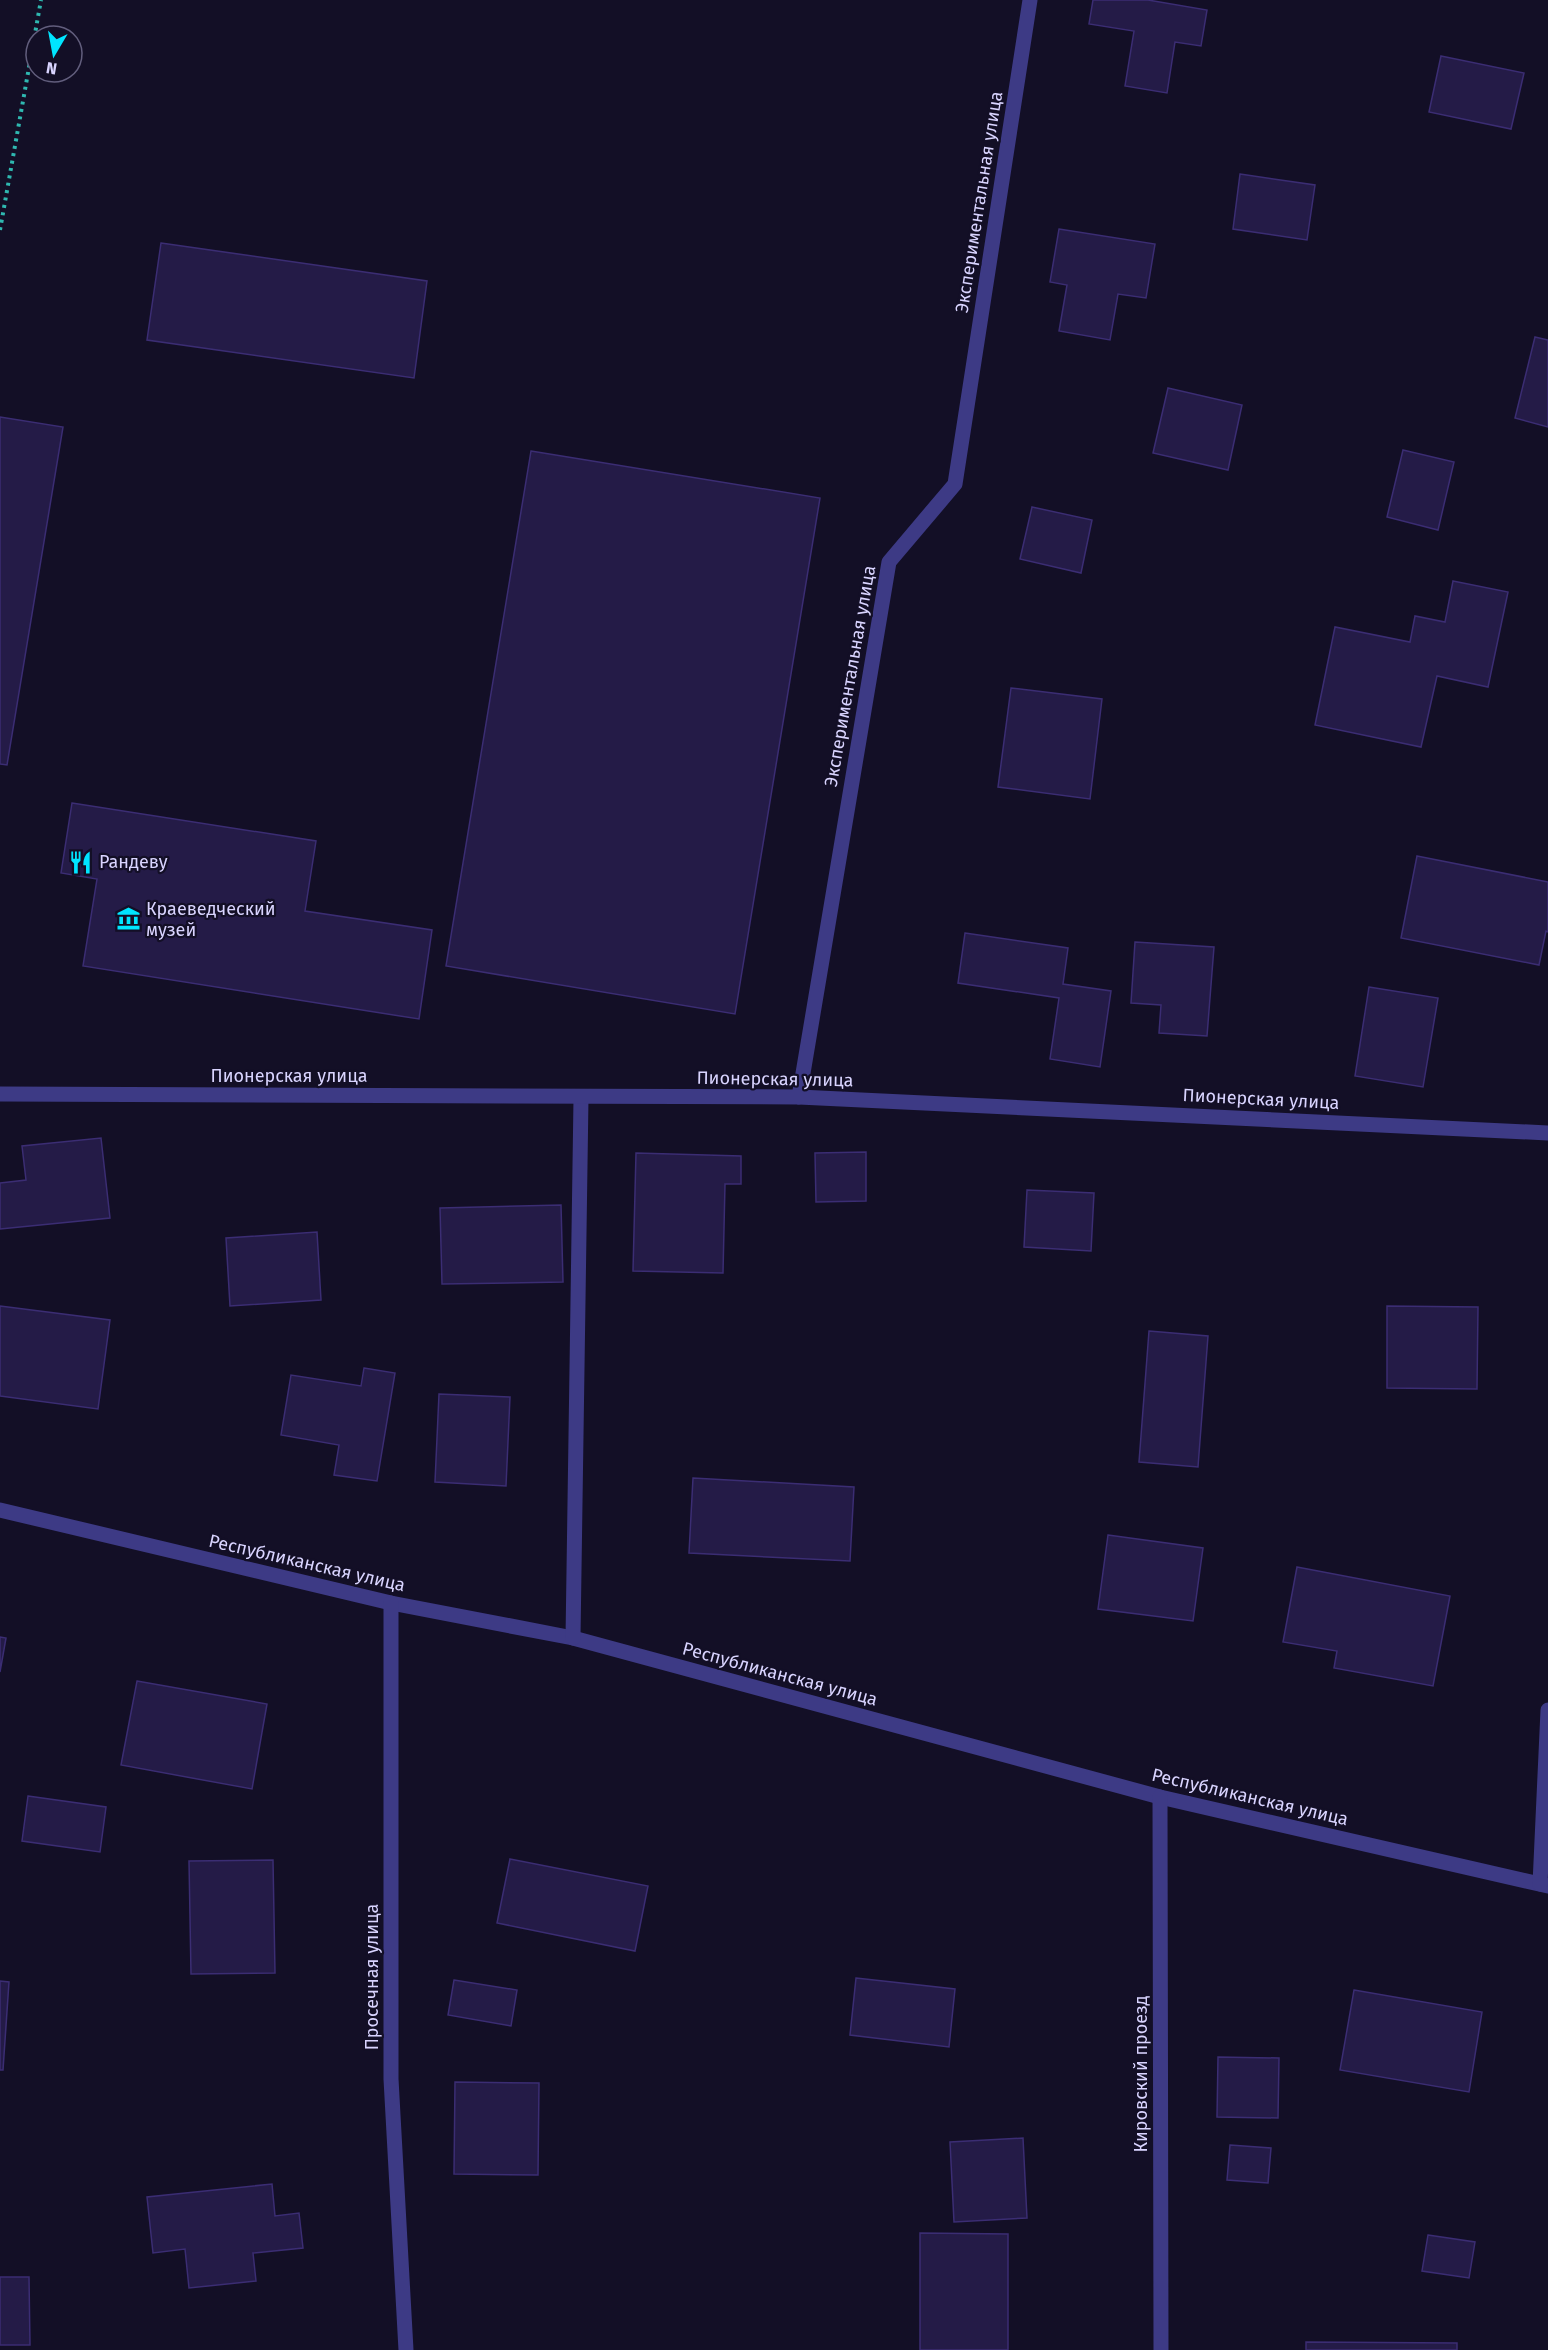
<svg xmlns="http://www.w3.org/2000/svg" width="1548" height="2350" font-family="'Fira Sans',sans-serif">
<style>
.building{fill:#241b47;stroke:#3b2d73;stroke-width:1.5}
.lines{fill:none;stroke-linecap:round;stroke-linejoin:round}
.path{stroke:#2fb8b0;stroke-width:4;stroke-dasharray:3 4.5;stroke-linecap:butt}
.service{stroke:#3d3a85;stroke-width:15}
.minor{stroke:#3d3a85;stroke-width:15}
.tertiary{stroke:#3d3a85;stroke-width:15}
.labels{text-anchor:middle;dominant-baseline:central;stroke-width:4.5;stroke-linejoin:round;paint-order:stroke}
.street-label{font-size:18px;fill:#d9d4ff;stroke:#130f26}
.poi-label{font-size:18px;fill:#d9d4ff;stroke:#130f26;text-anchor:start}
</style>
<rect width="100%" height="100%" fill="#130f26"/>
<!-- building -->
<g class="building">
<path d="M 1093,0 L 1148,0 L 1207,10 L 1201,46 L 1175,42 L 1167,93 L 1125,86 L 1134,31 L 1089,24 Z"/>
<path d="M 1441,56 L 1524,73 L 1511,129 L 1429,112 Z"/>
<path d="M 1240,174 L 1315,185 L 1307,240 L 1233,229 Z"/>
<path d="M 1059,229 L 1155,244 L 1146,298 L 1118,294 L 1110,340 L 1059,331 L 1067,285 L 1050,282 Z"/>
<path d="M 161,243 L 427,281 L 414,378 L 147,340 Z"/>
<path d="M 1535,337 L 1548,340 L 1548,427 L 1515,418 Z"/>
<path d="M 1168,388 L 1242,405 L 1228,470 L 1153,453 Z"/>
<path d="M 0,417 L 63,427 L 7,765 L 0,764 Z"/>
<path d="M 1403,450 L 1454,462 L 1438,530 L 1387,517 Z"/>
<path d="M 531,451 L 820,498 L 735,1014 L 446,966 Z"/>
<path d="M 1032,507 L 1092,520 L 1081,573 L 1020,559 Z"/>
<path d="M 1453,581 L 1508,592 L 1488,687 L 1437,676 L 1421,747 L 1315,725 L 1335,627 L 1410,642 L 1415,616 L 1445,622 Z"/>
<path d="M 1011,688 L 1102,699 L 1090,799 L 998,787 Z"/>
<path d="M 72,803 L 316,841 L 305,911 L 432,930 L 419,1019 L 83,966 L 97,879 L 61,873 Z"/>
<path d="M 1417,856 L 1548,882 L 1548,932 L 1546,931 L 1539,965 L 1401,938 Z"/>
<path d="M 965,933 L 1068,948 L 1063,984 L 1111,991 L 1100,1067 L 1050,1059 L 1059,998 L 958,983 Z"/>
<path d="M 1135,942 L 1214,947 L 1207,1036 L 1159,1033 L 1161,1005 L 1131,1003 Z"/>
<path d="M 1369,987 L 1438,998 L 1423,1087 L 1355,1076 Z"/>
<path d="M 101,1138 L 110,1218 L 0,1229 L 0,1183 L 26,1180 L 22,1146 Z"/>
<path d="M 866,1152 L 866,1201 L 816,1202 L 815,1153 Z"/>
<path d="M 636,1153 L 741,1156 L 741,1184 L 725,1184 L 723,1273 L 633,1271 Z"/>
<path d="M 1027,1190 L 1094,1193 L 1091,1251 L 1024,1247 Z"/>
<path d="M 561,1205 L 563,1282 L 442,1284 L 440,1208 Z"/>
<path d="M 317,1232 L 321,1300 L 230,1306 L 226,1238 Z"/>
<path d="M 0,1306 L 110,1320 L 98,1409 L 0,1396 Z"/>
<path d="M 1387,1306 L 1478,1307 L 1477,1389 L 1387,1388 Z"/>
<path d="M 1149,1331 L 1208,1336 L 1198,1467 L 1139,1462 Z"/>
<path d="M 364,1368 L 395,1373 L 377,1481 L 334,1475 L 339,1445 L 281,1435 L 291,1375 L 361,1386 Z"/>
<path d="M 439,1394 L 510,1397 L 506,1486 L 435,1482 Z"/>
<path d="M 693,1478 L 854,1487 L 850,1561 L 689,1553 Z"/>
<path d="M 1108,1535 L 1203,1548 L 1193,1621 L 1098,1609 Z"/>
<path d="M 1297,1567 L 1450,1596 L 1433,1686 L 1334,1668 L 1337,1651 L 1283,1642 Z"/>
<path d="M 0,1637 L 6,1638 L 0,1672 Z"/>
<path d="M 137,1681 L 267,1704 L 252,1789 L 121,1765 Z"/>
<path d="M 28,1796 L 106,1807 L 100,1852 L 22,1841 Z"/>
<path d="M 510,1859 L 648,1886 L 635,1951 L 497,1923 Z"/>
<path d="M 273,1860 L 275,1973 L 191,1974 L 189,1861 Z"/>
<path d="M 856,1978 L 955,1989 L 949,2047 L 850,2035 Z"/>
<path d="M 454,1980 L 517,1990 L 511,2026 L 448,2015 Z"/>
<path d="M 0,1981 L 9,1982 L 3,2070 L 0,2070 Z"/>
<path d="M 1354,1990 L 1482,2012 L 1469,2092 L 1340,2070 Z"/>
<path d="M 1218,2057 L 1279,2058 L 1278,2118 L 1217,2117 Z"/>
<path d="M 455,2082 L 539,2083 L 538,2175 L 454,2174 Z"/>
<path d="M 1023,2138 L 1027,2218 L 954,2222 L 950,2142 Z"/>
<path d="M 1230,2145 L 1271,2148 L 1268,2183 L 1227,2180 Z"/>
<path d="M 272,2184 L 275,2216 L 299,2213 L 303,2248 L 253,2253 L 256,2281 L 189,2288 L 185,2249 L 153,2253 L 147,2197 Z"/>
<path d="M 920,2233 L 1008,2234 L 1008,2350 L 920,2350 Z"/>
<path d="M 1428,2235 L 1475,2242 L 1469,2278 L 1422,2271 Z"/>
<path d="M 0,2277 L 29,2277 L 30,2345 L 0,2345 Z"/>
<path d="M 1306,2342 L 1457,2343 L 1457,2350 L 1306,2350 Z"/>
</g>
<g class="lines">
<!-- path -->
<path class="path" d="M 0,230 L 41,0"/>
<!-- service -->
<path class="service" d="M 799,1097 L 889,562 L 955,484 L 1030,0"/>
<!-- minor -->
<g class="minor">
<path d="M 0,1510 L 391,1603 L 573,1638 L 1160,1797 L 1548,1886"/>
<path d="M 391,1603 L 391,2079 L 406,2350"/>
<path d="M 573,1638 L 581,1098"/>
<path d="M 1160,1797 L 1161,2350"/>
</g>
<!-- tertiary -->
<g class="tertiary">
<path d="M 0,1094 L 799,1097 L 1548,1133"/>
<path d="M 1540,1884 L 1548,1710"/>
</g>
</g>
<!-- icons -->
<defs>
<symbol id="restaurant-bare" viewBox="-9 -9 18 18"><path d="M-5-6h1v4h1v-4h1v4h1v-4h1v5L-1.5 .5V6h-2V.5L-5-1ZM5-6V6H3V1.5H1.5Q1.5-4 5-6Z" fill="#00e5ff" stroke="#130f26" stroke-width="2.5" paint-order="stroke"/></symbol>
<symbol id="museum-bare" viewBox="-9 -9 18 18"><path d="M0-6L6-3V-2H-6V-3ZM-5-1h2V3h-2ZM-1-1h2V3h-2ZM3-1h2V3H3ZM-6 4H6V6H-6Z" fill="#00e5ff" stroke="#130f26" stroke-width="2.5" paint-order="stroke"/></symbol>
</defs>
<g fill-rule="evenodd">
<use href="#restaurant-bare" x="64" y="846" width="33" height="33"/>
<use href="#museum-bare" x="112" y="902" width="33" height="33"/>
</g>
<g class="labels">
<!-- street labels -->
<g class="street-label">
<text transform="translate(979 202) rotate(-81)">Экспериментальная улица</text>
<text transform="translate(850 676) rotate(-80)">Экспериментальная улица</text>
<text x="289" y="1076">Пионерская улица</text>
<text transform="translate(775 1079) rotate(1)">Пионерская улица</text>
<text transform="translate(1261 1099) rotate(3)">Пионерская улица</text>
<text transform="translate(307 1563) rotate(13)">Республиканская улица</text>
<text transform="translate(780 1674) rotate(15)">Республиканская улица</text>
<text transform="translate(1250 1797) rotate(13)">Республиканская улица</text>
<text transform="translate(372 1977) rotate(-90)">Просечная улица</text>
<text transform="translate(1141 2074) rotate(-90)">Кировский проезд</text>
</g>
<!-- poi labels -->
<g class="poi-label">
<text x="99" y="862">Рандеву</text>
<text x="146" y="909">Краеведческий<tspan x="146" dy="21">музей</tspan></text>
</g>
</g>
<!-- north arrow -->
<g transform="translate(54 54) rotate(190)"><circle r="28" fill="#130f26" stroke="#625e7d" stroke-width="1.5"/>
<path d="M0-4.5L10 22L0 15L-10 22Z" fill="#00e5ff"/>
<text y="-9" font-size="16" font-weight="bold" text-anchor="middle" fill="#d9d4ff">N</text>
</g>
</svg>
